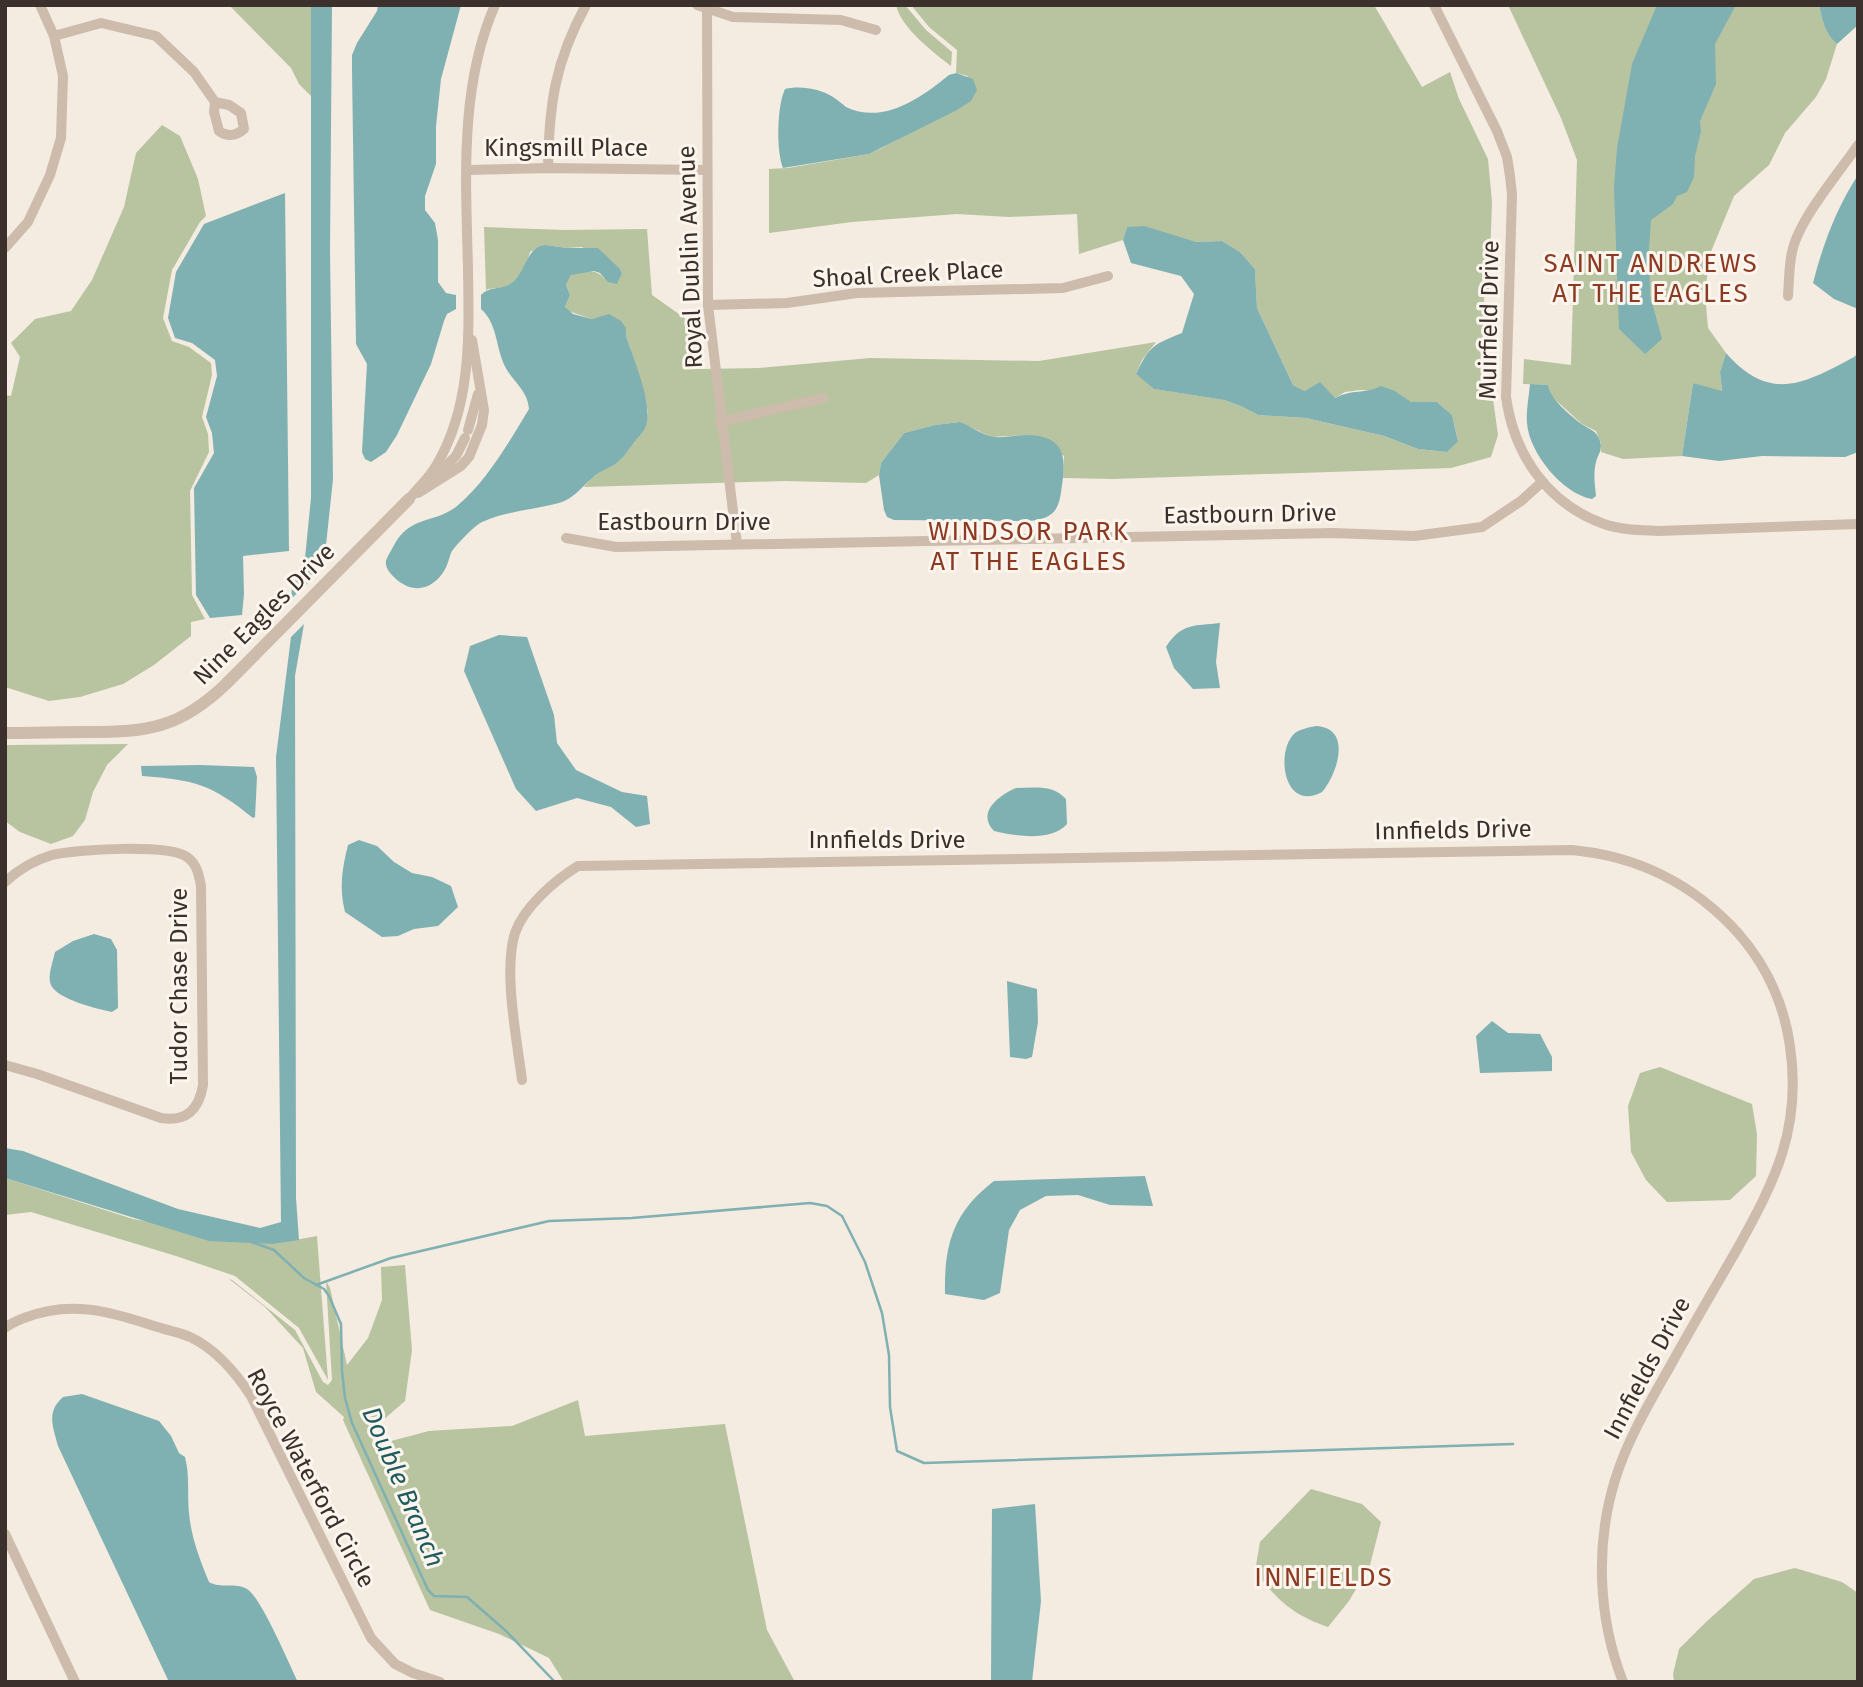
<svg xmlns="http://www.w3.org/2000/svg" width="1863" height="1687" font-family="'Fira Sans',sans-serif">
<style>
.green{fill:#b8c4a0}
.water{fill:#7fb0b2}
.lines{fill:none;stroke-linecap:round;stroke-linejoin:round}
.stream{stroke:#7fb0b2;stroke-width:2.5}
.minor{stroke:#cdbbac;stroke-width:10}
.tertiary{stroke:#cdbbac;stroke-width:12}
.labels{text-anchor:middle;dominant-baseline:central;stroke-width:6;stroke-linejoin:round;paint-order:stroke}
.street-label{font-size:24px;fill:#3b302b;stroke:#fbf5ee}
.neighbourhood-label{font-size:26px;letter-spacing:2px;fill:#8c3b22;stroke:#fbf5ee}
.water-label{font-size:26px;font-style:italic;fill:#1f5a5e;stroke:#fbf5ee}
</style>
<rect width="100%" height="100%" fill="#f4ebe1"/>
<!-- green -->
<g class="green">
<path d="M 229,5 L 311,5 L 312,97 L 299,84 L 291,68 Z"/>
<path d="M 896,5 L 905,5 L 926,30 L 952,52 L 951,66 C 933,52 901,28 896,5 Z"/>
<path d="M 911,5 L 1374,5 L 1422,87 L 1450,72 L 1459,99 L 1488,159 L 1492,202 L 1489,289 L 1484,298 L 1486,349 L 1498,435 L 1491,457 L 1451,468 L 1113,479 L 1063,478 L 1064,456 L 1029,435 L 991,437 L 960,422 L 935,425 L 904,433 L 881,463 L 879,475 L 866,483 L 784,481 L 584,487 L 592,477 L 620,460 L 645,427 L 648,413 L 646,400 L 626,336 L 599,318 L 592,319 L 568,311 L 565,307 L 570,295 L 566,285 L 571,275 C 581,271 596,268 604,278 L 619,277 L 622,273 L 620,269 L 582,247 L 567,248 L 546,245 L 530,252 C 527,263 520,280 508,286 C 502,289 493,287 486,290 L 484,227 L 565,230 L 647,229 L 652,295 L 686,319 L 701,369 L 759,368 L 870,358 L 1039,361 L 1156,342 L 1142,360 L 1136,374 L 1155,389 L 1224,400 L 1243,407 L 1258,415 L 1306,418 L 1384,436 L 1418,449 L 1447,452 L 1458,440 L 1452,415 L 1437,402 L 1411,403 L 1395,391 L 1360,390 L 1345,392 L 1335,398 L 1305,391 L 1293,385 L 1257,308 L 1255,269 L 1240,252 L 1222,241 L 1196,242 L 1127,227 L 1123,240 L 1079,254 L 1077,214 L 1009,217 L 957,214 L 852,222 L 769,233 L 769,169 L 788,168 L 869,154 L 882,148 L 904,136 L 968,76 L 956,73 L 957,50 L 929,27 Z"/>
<path d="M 1508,5 L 1819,5 C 1822,19 1825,35 1837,44 L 1826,79 L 1816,97 L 1785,133 L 1769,165 L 1734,196 L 1710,254 L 1705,293 L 1708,328 L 1726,353 L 1720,372 L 1722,392 L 1693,383 L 1682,456 L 1623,459 L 1601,452 L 1601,443 L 1596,431 L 1582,424 L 1549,394 L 1548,385 L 1523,384 L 1524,359 L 1571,365 L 1577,160 L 1561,118 Z"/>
<path d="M 162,125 L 180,136 L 198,179 L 206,216 L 200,222 L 172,270 L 163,318 L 172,341 L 189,347 L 211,363 L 212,375 L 202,417 L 208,434 L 209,452 L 190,491 L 192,595 L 205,619 L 191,622 L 191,636 L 154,665 L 123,684 L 80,697 L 49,701 L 5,687 L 5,395 L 11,396 L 20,357 L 11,343 L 35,319 L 71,311 L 92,280 L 124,207 L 136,153 Z"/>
<path d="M 128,744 L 107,765 L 93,792 L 85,820 L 73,836 L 51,844 L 20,832 L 5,821 L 5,745 Z"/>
<path d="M 1660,1067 L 1752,1104 L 1757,1134 L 1756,1176 L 1730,1200 L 1667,1202 L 1646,1180 L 1631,1152 L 1628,1106 L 1640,1073 Z"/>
<path d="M 5,1178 L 133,1219 L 274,1244 L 317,1236 L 328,1380 L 299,1328 L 235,1276 L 176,1256 L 31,1212 L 5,1215 Z"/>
<path d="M 405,1265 L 412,1350 L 405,1401 L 374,1428 L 372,1446 L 429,1431 L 512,1426 L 578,1400 L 585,1436 L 725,1424 L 767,1630 L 795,1682 L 564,1682 L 549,1658 L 499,1634 L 430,1610 L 343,1420 L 344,1417 L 316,1392 L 303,1348 L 265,1307 L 229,1279 L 232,1280 L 295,1330 L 323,1382 L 328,1385 L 332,1380 L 326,1281 L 330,1288 L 347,1365 L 368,1338 L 382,1300 L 381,1267 Z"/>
<path d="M 1311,1489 L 1362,1504 L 1381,1522 L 1370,1565 L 1349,1601 L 1328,1627 C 1293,1615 1277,1600 1255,1571 L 1260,1542 Z"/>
<path d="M 1795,1568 L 1842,1582 L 1858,1593 L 1858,1682 L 1674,1682 L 1673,1674 L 1679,1649 L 1706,1622 L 1754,1579 Z"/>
</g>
<!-- water -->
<g class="water">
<path d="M 311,5 L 332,5 L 330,251 L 333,479 L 326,545 L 307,584 L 291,599 L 292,588 L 305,558 L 311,498 Z"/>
<path d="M 378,5 L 461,5 L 441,79 L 436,126 L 436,164 L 425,196 L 425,210 L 435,223 L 438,240 L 438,282 L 446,293 L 456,295 L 456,309 L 447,314 L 444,321 L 431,364 L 397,435 L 386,452 L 371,462 L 365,459 L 362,452 L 367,364 L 356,344 L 352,70 L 352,55 L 357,43 L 377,11 Z"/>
<path d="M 1657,5 L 1736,5 L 1715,44 L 1716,84 L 1700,121 L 1701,131 L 1695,156 L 1694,177 L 1687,192 L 1677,196 L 1673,204 L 1651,220 L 1649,249 L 1650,295 L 1662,339 L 1645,354 L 1619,329 L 1614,188 L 1617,148 L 1632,64 Z"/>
<path d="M 1819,5 L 1858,5 L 1858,25 L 1837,44 C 1825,35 1822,19 1819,5 Z"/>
<path d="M 956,73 L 973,79 L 977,90 L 971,101 L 957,110 L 869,154 L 783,168 C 776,150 777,106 785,89 C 800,85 821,89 833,97 C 838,100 842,104 846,107 C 883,125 921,98 949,75 Z"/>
<path d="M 1858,175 L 1858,309 L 1834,299 L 1813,283 C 1823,244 1836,209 1858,175 Z"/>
<path d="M 285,193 L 289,551 L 243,556 L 244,594 L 242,615 L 210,618 L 196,595 L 194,488 L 214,453 L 212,433 L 206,417 L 217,376 L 215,360 L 192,343 L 175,338 L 168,318 L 176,272 L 204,224 Z"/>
<path d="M 1144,226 L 1196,242 L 1222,241 L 1240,252 L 1255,269 L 1257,308 L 1293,385 L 1305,391 L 1320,382 L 1335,398 C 1351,389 1366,394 1381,386 L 1395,391 L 1411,402 L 1437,402 L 1452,415 L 1458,441 L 1447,452 L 1418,449 L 1384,436 L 1306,418 L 1258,415 L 1243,407 L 1224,400 L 1154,389 L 1136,374 C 1150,345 1153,345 1182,333 L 1194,294 L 1181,276 L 1131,263 L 1123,240 L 1127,227 Z"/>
<path d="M 546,245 L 567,248 L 598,248 L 620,269 L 622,273 L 617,284 L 608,282 L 600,273 L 594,271 L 571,275 L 566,285 L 570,295 L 565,307 L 573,314 L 592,319 L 609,314 L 621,321 L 626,328 L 626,336 C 633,359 655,406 645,428 C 642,434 636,439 632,445 C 628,450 624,457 619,461 C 611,468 599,471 592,478 C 582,487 573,499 559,503 C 533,510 506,511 482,522 C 473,527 458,543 452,551 C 449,557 448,565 444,571 C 432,590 413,594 396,579 C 391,574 385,569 386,561 C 387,557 391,551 393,547 C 410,514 433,525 457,506 C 487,481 509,442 529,409 C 528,392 515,383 507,370 C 495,350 499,325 481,309 L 481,295 C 491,284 504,292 515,280 C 527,267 527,247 546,245 Z"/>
<path d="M 1726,353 C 1770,403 1804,384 1854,357 L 1858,353 L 1858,452 L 1845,457 L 1762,456 L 1719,461 L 1682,456 L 1693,383 L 1722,391 L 1720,372 Z"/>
<path d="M 1530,384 L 1548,385 C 1550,399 1569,414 1580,423 C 1588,429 1597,430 1600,441 C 1603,450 1598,454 1596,462 C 1593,473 1595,485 1596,496 L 1592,499 C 1563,494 1529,453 1527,423 C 1526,411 1529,396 1530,384 Z"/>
<path d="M 960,422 C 972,426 982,436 995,437 C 1005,438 1017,435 1027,435 C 1068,436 1066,460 1061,492 C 1058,514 1050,518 1030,521 L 894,520 L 887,517 L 884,510 L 879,475 L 881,463 L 904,433 L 935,425 Z"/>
<path d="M 1220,623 L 1216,662 L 1220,688 L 1193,689 L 1174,668 L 1166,647 C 1181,623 1194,626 1220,623 Z"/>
<path d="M 304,624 L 295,676 L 296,1198 L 299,1240 L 274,1244 L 209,1241 L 5,1178 L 5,1148 L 23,1151 L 178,1209 L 260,1228 L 281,1222 L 276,757 L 291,637 Z"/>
<path d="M 499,635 L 527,637 L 554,715 L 557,743 L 576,770 L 622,792 L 647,796 L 650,824 L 636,827 L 611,807 L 577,798 L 536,811 L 516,789 L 464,671 L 470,646 Z"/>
<path d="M 1316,726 C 1353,728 1337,775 1322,792 C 1283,813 1275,750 1295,733 C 1301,729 1310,727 1316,726 Z"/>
<path d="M 200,765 L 254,767 L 257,777 L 255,817 L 253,818 C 211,784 195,780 142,776 L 141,766 Z"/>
<path d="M 1016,788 C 1035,788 1052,784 1066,799 L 1067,824 C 1051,842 1015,836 994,831 C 976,813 999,795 1016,788 Z"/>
<path d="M 359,840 L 377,846 L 394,862 L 412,873 L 432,877 L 451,886 L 458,907 L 438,926 L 414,929 L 398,936 L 382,937 L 345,912 C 339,888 342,869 348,845 Z"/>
<path d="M 94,934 L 111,939 L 117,950 L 118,1008 L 112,1012 C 97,1009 57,999 51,985 C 47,976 53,962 55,952 L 73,941 Z"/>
<path d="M 1007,981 L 1037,989 L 1038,1022 L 1032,1057 L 1026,1059 L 1010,1057 Z"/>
<path d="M 1492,1021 L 1508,1033 L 1540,1034 L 1552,1057 L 1552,1071 L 1480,1073 L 1476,1036 Z"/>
<path d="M 1145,1176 L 1153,1206 L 1110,1205 L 1078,1195 L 1046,1196 L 1020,1210 L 1009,1230 L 1000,1293 L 984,1300 L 945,1294 C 944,1245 953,1212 994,1181 Z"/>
<path d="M 82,1394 L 159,1421 L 171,1436 L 179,1453 L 185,1457 C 190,1476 187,1494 189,1513 C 191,1537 200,1560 209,1582 C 221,1589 235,1582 247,1589 C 261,1597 289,1664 298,1682 L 169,1682 L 58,1446 C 53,1427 46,1412 63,1397 Z"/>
<path d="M 1035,1504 L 1041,1601 L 1032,1682 L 991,1682 L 992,1509 Z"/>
</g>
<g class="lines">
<!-- stream -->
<g class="stream">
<path d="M 251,1242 L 274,1250 L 304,1278 L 324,1289 L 329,1296 L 341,1324 L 342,1371 L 345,1398 L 352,1423 L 428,1590 L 434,1596 L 467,1597 L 506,1631 L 555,1682"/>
<path d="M 316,1285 L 391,1258 L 549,1221 L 632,1218 L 810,1203 L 827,1206 L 842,1216 L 865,1262 L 882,1313 L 889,1355 L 890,1407 L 897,1451 L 924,1463 L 1513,1444"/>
</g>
<!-- minor -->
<g class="minor">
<path d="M 697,5 L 733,17 L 841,20 L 876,30"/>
<path d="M 1434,5 L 1497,131 L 1507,157 L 1510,176 L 1512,195 L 1506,397 C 1514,455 1548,504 1604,524 C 1621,530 1640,530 1658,531 L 1858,524"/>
<path d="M 707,10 L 708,305 L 737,544"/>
<path d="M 54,36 L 101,23 L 156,36 L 194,72 L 215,102 L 229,105 L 241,113 L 244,129 C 236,136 227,137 219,131 L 214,112 L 215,102"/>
<path d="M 548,168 C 549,104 555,62 586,5"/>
<path d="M 468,170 L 548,168 L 706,170"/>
<path d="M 5,248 L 28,222 L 50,175 L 61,138 L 63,76 L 54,36 L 40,5"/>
<path d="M 1788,296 C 1789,281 1789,266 1792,252 C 1799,219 1838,174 1858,145"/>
<path d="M 708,305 L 787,303 L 857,293 L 1063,288 L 1108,276"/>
<path d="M 720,422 L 823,398"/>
<path d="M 468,430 L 478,394"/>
<path d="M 435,477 L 456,456 L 465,438"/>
<path d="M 418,493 L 461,466 L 469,457 L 482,425 L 484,410 L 472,340"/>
<path d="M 409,499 C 418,488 429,478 436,466 C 472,406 469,335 468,269 C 466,181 459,87 495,5"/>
<path d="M 566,538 L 616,547 L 1333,533 L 1414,536 L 1482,527 L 1521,501 L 1542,482"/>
<path d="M 5,882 C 19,869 35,860 52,855 C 76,849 169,844 187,857 C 197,864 199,875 201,886 L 203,1085 C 199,1110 186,1122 161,1118 L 37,1074 L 5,1065"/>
<path d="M 522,1080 C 517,1040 503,971 515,933 C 524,907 555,880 578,866 L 1572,850 C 1637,856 1694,884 1738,933 C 1766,965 1784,1004 1790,1046 C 1802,1129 1775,1181 1736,1251 C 1713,1291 1690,1330 1668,1370 C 1648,1405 1627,1441 1615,1480 C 1595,1545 1598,1618 1623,1682"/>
<path d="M 5,1328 C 11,1323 17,1321 24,1318 C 70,1300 109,1311 154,1326 C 166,1330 179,1332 190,1337 C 216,1349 236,1373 251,1396 L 371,1638 L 395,1664 L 413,1673 L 440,1682"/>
<path d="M 5,1534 L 75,1682"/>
</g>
<!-- tertiary -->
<path class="tertiary" d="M 5,733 C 33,733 60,732 87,732 C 149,732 180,728 226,684 L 409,499"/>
</g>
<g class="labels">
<!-- street labels -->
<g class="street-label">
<text x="566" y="148">Kingsmill Place</text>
<text transform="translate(690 257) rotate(-92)">Royal Dublin Avenue</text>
<text transform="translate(908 274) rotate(-3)">Shoal Creek Place</text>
<text transform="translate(1489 320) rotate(-89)">Muirfield Drive</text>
<text transform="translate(1250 514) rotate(-1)">Eastbourn Drive</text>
<text x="684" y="522">Eastbourn Drive</text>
<text transform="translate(264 614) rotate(-45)">Nine Eagles Drive</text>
<text transform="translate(1453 830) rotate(-1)">Innfields Drive</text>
<text x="887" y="840">Innfields Drive</text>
<text transform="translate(179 986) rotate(-90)">Tudor Chase Drive</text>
<text transform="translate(1647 1368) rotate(-62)">Innfields Drive</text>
<text transform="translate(311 1478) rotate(62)">Royce Waterford Circle</text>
</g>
<!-- neighbourhood labels -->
<g class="neighbourhood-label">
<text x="1651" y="263">SAINT ANDREWS<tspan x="1651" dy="30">AT THE EAGLES</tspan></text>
<text x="1029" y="531">WINDSOR PARK<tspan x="1029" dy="30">AT THE EAGLES</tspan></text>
<text x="1324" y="1577">INNFIELDS</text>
</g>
<!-- water labels -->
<g class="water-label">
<text transform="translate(403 1487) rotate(67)">Double Branch</text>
</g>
</g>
<!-- border -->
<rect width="1863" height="1687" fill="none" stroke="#3b302b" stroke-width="14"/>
</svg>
